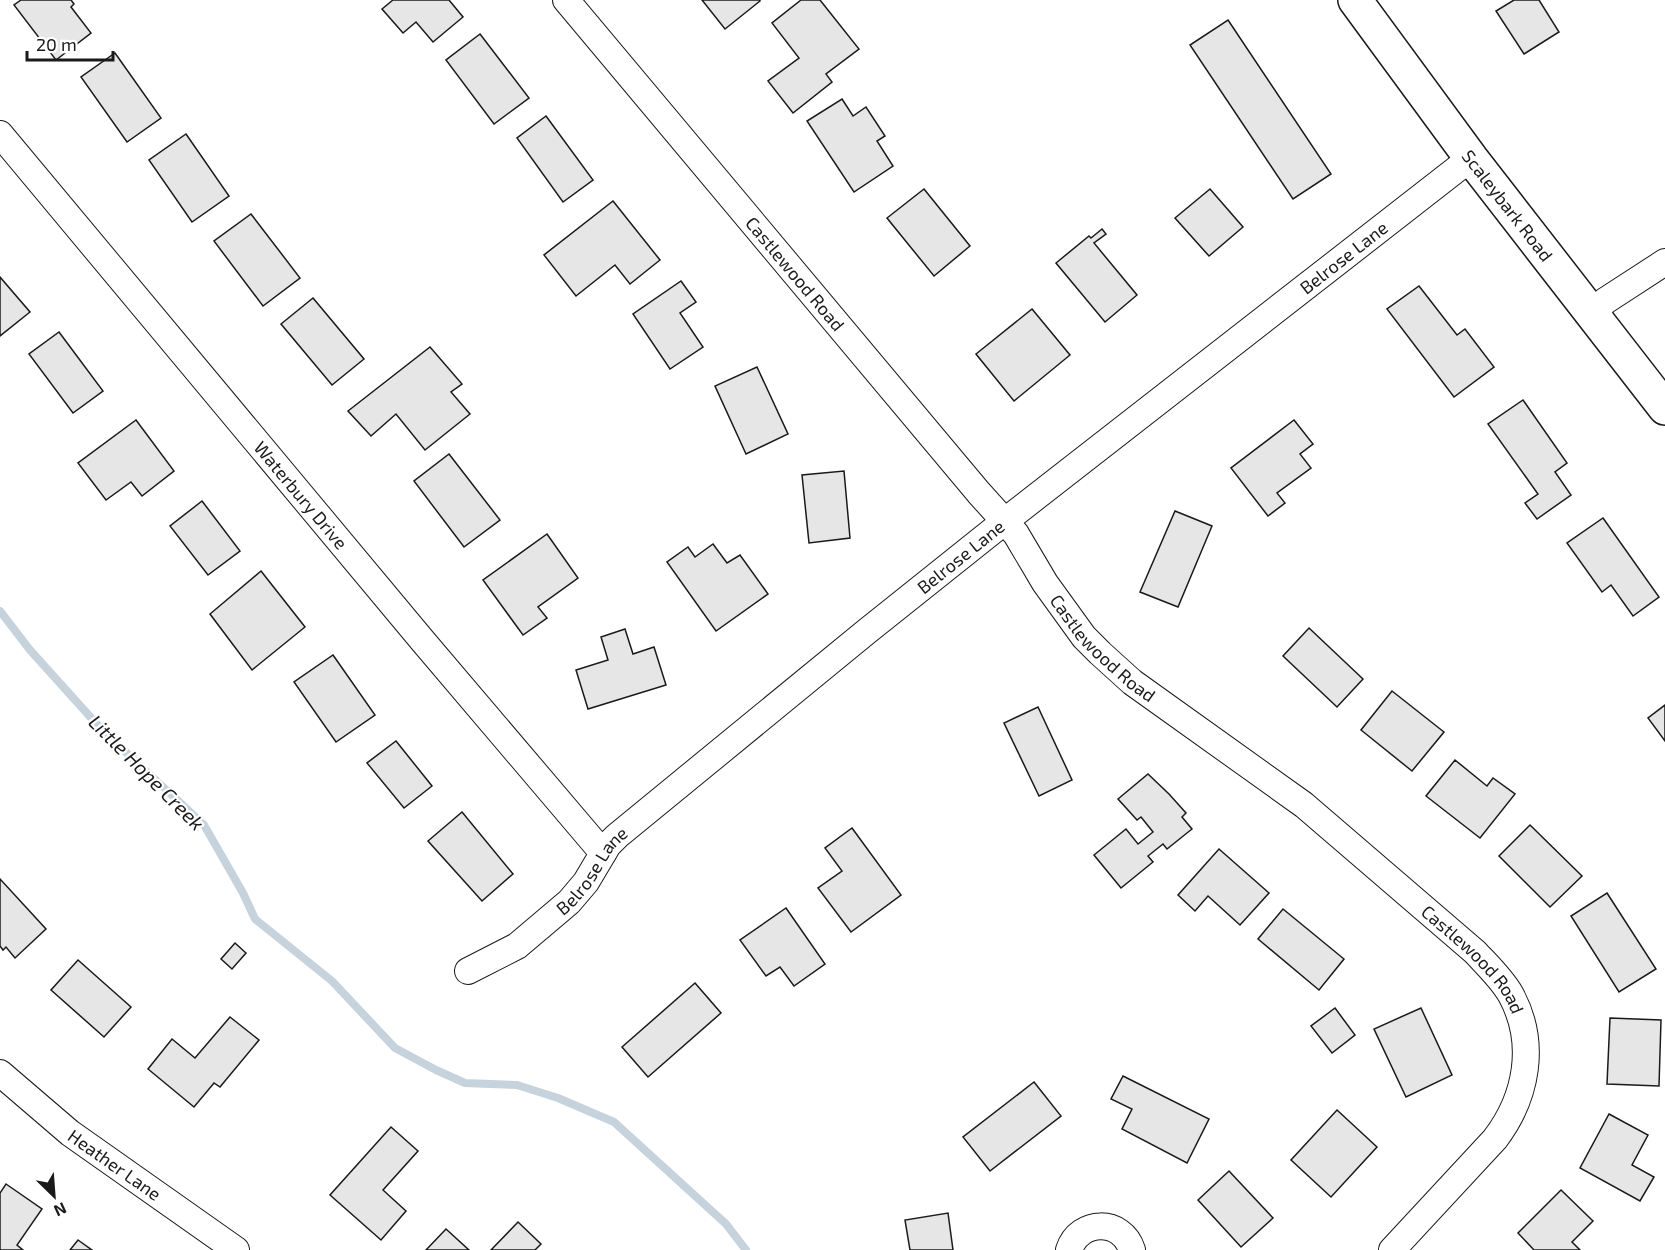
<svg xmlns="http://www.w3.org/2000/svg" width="1665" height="1250" font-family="'Exo 2',sans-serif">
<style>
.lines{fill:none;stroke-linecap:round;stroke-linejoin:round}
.stream{stroke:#c6d2dc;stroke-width:8}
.building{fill:#e6e6e6;stroke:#1a1a1a;stroke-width:1.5}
.minor-casing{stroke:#1a1a1a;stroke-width:28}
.tertiary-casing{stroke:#1a1a1a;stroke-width:36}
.minor{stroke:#fff;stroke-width:26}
.tertiary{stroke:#fff;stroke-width:33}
.labels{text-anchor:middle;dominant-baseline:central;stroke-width:4.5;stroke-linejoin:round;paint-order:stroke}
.street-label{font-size:18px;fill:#1a1a1a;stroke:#fff}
.water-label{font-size:20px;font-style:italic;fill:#1a1a1a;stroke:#fff}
</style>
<rect width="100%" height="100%" fill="#fff"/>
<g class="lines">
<!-- stream -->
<path class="stream" d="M 0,611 L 30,650 L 103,731 L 204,825 L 243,893 L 255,919 L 332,981 L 395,1048 L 436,1070 L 465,1083 L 517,1085 L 558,1098 L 614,1122 L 726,1224 L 746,1250"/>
</g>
<!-- building -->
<g class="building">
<path d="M 21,0 L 71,0 L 74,4 L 71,7 L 91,33 L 56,60 L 14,5 Z"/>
<path d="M 393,0 L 449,0 L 463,17 L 433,42 L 416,22 L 403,33 L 382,9 Z"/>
<path d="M 702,0 L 760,0 L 760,1 L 725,29 Z"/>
<path d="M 801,0 L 820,0 L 859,49 L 826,74 L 832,82 L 793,113 L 768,81 L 799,58 L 772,23 Z"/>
<path d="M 1514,0 L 1539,0 L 1559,32 L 1524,54 L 1496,11 Z"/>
<path d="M 1228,20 L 1331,174 L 1293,199 L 1190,45 Z"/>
<path d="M 480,34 L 529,98 L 494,124 L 446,60 Z"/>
<path d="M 115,53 L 161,118 L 127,142 L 81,77 Z"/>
<path d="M 842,99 L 853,116 L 866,107 L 885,136 L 877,141 L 893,166 L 854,192 L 807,121 Z"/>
<path d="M 546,116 L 593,180 L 563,202 L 517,138 Z"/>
<path d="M 186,134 L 229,196 L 192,222 L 149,160 Z"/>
<path d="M 924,189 L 970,246 L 934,276 L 887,218 Z"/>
<path d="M 1210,189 L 1243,227 L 1209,256 L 1175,218 Z"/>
<path d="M 613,201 L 660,260 L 630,284 L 615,265 L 576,296 L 544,255 Z"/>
<path d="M 251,214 L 300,278 L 263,306 L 214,241 Z"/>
<path d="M 1102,229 L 1106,234 L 1094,243 L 1137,295 L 1105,322 L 1056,263 L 1089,236 L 1091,238 Z"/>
<path d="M 0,277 L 30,312 L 0,336 Z"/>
<path d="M 681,281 L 696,302 L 680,313 L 703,347 L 670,369 L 633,314 Z"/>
<path d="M 1419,286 L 1457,335 L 1465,329 L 1494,367 L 1454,397 L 1387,309 Z"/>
<path d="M 313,298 L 364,359 L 332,385 L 281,324 Z"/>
<path d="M 1032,309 L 1070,355 L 1014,401 L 976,354 Z"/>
<path d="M 59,332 L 103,391 L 73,413 L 29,354 Z"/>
<path d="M 430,347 L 462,384 L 451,392 L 470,414 L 425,450 L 396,414 L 371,436 L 348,411 Z"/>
<path d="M 757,367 L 788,434 L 746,454 L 715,386 Z"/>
<path d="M 1523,400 L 1567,463 L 1555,472 L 1571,495 L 1537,519 L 1525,503 L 1538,494 L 1488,424 Z"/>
<path d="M 136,420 L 174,471 L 142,496 L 131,482 L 106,500 L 78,463 Z"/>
<path d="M 1294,420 L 1313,444 L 1300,454 L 1311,468 L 1277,493 L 1285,503 L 1268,516 L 1231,468 Z"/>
<path d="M 449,454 L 500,520 L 464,547 L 414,481 Z"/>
<path d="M 844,471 L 850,538 L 809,543 L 802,475 Z"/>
<path d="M 202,501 L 240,551 L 208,575 L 170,526 Z"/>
<path d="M 1175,511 L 1212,526 L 1178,607 L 1140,592 Z"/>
<path d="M 1603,518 L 1659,597 L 1633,616 L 1611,585 L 1602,592 L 1567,543 Z"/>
<path d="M 547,534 L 578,578 L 538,607 L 547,618 L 523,635 L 483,580 Z"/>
<path d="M 713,544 L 727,563 L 740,555 L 768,594 L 716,631 L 667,562 L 688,547 L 695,557 Z"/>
<path d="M 261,571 L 305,627 L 252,670 L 210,614 Z"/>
<path d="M 1309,628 L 1363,679 L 1337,707 L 1283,656 Z"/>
<path d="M 625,629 L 633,654 L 654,647 L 666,685 L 588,709 L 576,670 L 608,660 L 601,637 Z"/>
<path d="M 333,655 L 375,715 L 336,742 L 294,682 Z"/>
<path d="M 1392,691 L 1444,732 L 1412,771 L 1361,730 Z"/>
<path d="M 1665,705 L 1665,741 L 1648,718 Z"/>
<path d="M 1038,707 L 1072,780 L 1039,796 L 1004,723 Z"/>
<path d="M 396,741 L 432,786 L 404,808 L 367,763 Z"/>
<path d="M 1455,760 L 1487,786 L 1493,778 L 1515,794 L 1480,838 L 1426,796 Z"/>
<path d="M 1148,774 L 1169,794 L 1186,813 L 1182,817 L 1192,829 L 1167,849 L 1163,844 L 1148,856 L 1153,862 L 1121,888 L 1094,855 L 1126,829 L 1138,844 L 1153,832 L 1141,817 L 1137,820 L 1118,799 Z"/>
<path d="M 462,812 L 513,874 L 482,901 L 428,841 Z"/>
<path d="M 1530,825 L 1582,876 L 1550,907 L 1499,856 Z"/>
<path d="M 852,828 L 901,895 L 851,932 L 818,888 L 842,871 L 825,848 Z"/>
<path d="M 1219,849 L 1269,893 L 1240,925 L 1208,896 L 1195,911 L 1178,895 Z"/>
<path d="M 0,879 L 46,929 L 15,958 L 6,947 L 3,950 L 0,946 Z"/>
<path d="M 1607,893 L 1656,969 L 1619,992 L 1571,916 Z"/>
<path d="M 786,908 L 825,964 L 794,986 L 780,967 L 766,976 L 740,940 Z"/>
<path d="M 1283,909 L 1344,959 L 1319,990 L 1258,939 Z"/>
<path d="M 235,943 L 246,953 L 232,969 L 221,959 Z"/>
<path d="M 78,960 L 131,1007 L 104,1037 L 51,990 Z"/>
<path d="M 695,983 L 721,1013 L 648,1077 L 622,1047 Z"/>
<path d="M 1335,1008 L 1355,1035 L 1332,1053 L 1311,1026 Z"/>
<path d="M 1421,1008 L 1452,1075 L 1406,1097 L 1374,1029 Z"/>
<path d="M 230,1017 L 259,1040 L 220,1087 L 214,1083 L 194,1107 L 148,1069 L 172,1039 L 195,1058 Z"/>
<path d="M 1610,1018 L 1661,1020 L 1659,1086 L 1607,1084 Z"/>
<path d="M 1123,1076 L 1209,1119 L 1187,1163 L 1122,1129 L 1132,1109 L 1111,1099 Z"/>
<path d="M 1034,1082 L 1061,1116 L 990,1171 L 963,1137 Z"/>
<path d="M 1337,1110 L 1377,1147 L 1331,1197 L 1291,1160 Z"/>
<path d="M 1609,1114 L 1648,1135 L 1632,1165 L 1654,1177 L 1640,1201 L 1580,1168 Z"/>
<path d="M 391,1127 L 418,1151 L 383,1190 L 406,1211 L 381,1240 L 330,1195 Z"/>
<path d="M 1229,1171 L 1273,1218 L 1241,1247 L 1198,1200 Z"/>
<path d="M 6,1184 L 42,1209 L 17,1245 L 23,1250 L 0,1250 L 0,1193 Z"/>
<path d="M 1561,1190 L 1593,1221 L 1572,1242 L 1580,1250 L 1534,1250 L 1518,1233 Z"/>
<path d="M 948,1213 L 953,1250 L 910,1250 L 905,1220 Z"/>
<path d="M 518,1222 L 541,1244 L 535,1250 L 491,1250 Z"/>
<path d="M 446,1229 L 469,1250 L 426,1250 Z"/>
<path d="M 78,1240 L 92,1250 L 70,1250 Z"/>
</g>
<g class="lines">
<defs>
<g id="minor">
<path id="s1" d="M 566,0 L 979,493 L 1016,534 L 1045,583 L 1084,637 L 1100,653 L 1132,682 L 1304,805 L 1475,952 C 1488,966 1502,979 1511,995 C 1537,1043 1527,1097 1495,1139 L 1392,1250"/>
<path id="s2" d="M 0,134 L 422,640 L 603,853"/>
<path d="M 1592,315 L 1605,301 L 1665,262"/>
<path id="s3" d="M 468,971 L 517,946 L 569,902 L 586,882 L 608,845 L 617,836 L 866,632 L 1005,521 L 1471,158"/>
<path id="s4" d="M 0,1073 L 70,1133 L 236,1250"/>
<path d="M 1069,1250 C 1079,1219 1122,1218 1132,1250"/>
</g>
<g id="tertiary">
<path id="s5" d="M 1355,0 L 1471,158 L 1665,408"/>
</g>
</defs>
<!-- minor casing -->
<use href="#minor" class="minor-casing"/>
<!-- tertiary casing -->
<use href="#tertiary" class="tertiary-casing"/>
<!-- minor -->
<use href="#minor" class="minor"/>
<!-- tertiary -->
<use href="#tertiary" class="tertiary"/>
</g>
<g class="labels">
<!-- street labels -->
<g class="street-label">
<text stroke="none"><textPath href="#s5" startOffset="256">Scaleybark Road</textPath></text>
<text stroke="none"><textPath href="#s3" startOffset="1134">Belrose Lane</textPath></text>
<text stroke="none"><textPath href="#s1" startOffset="357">Castlewood Road</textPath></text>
<text stroke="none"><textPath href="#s2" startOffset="470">Waterbury Drive</textPath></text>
<text stroke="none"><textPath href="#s3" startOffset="648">Belrose Lane</textPath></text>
<text stroke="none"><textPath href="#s1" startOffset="843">Castlewood Road</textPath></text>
<text stroke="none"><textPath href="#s3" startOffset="162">Belrose Lane</textPath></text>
<text stroke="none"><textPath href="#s1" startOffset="1329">Castlewood Road</textPath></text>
<text stroke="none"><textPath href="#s4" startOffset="147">Heather Lane</textPath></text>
</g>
<!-- water labels -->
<g class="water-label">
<text transform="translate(147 772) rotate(45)">Little Hope Creek</text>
</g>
</g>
<!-- north arrow -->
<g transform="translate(54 1196) rotate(155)" stroke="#ffffff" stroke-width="4.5" paint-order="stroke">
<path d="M0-4.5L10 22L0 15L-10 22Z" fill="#1a1a1a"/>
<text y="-9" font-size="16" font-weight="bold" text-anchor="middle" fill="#1a1a1a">N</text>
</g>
<!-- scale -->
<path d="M27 51v9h86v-9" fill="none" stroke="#1a1a1a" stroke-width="3"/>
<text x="36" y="51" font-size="18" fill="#1a1a1a" stroke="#ffffff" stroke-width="4.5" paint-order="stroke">20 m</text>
</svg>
